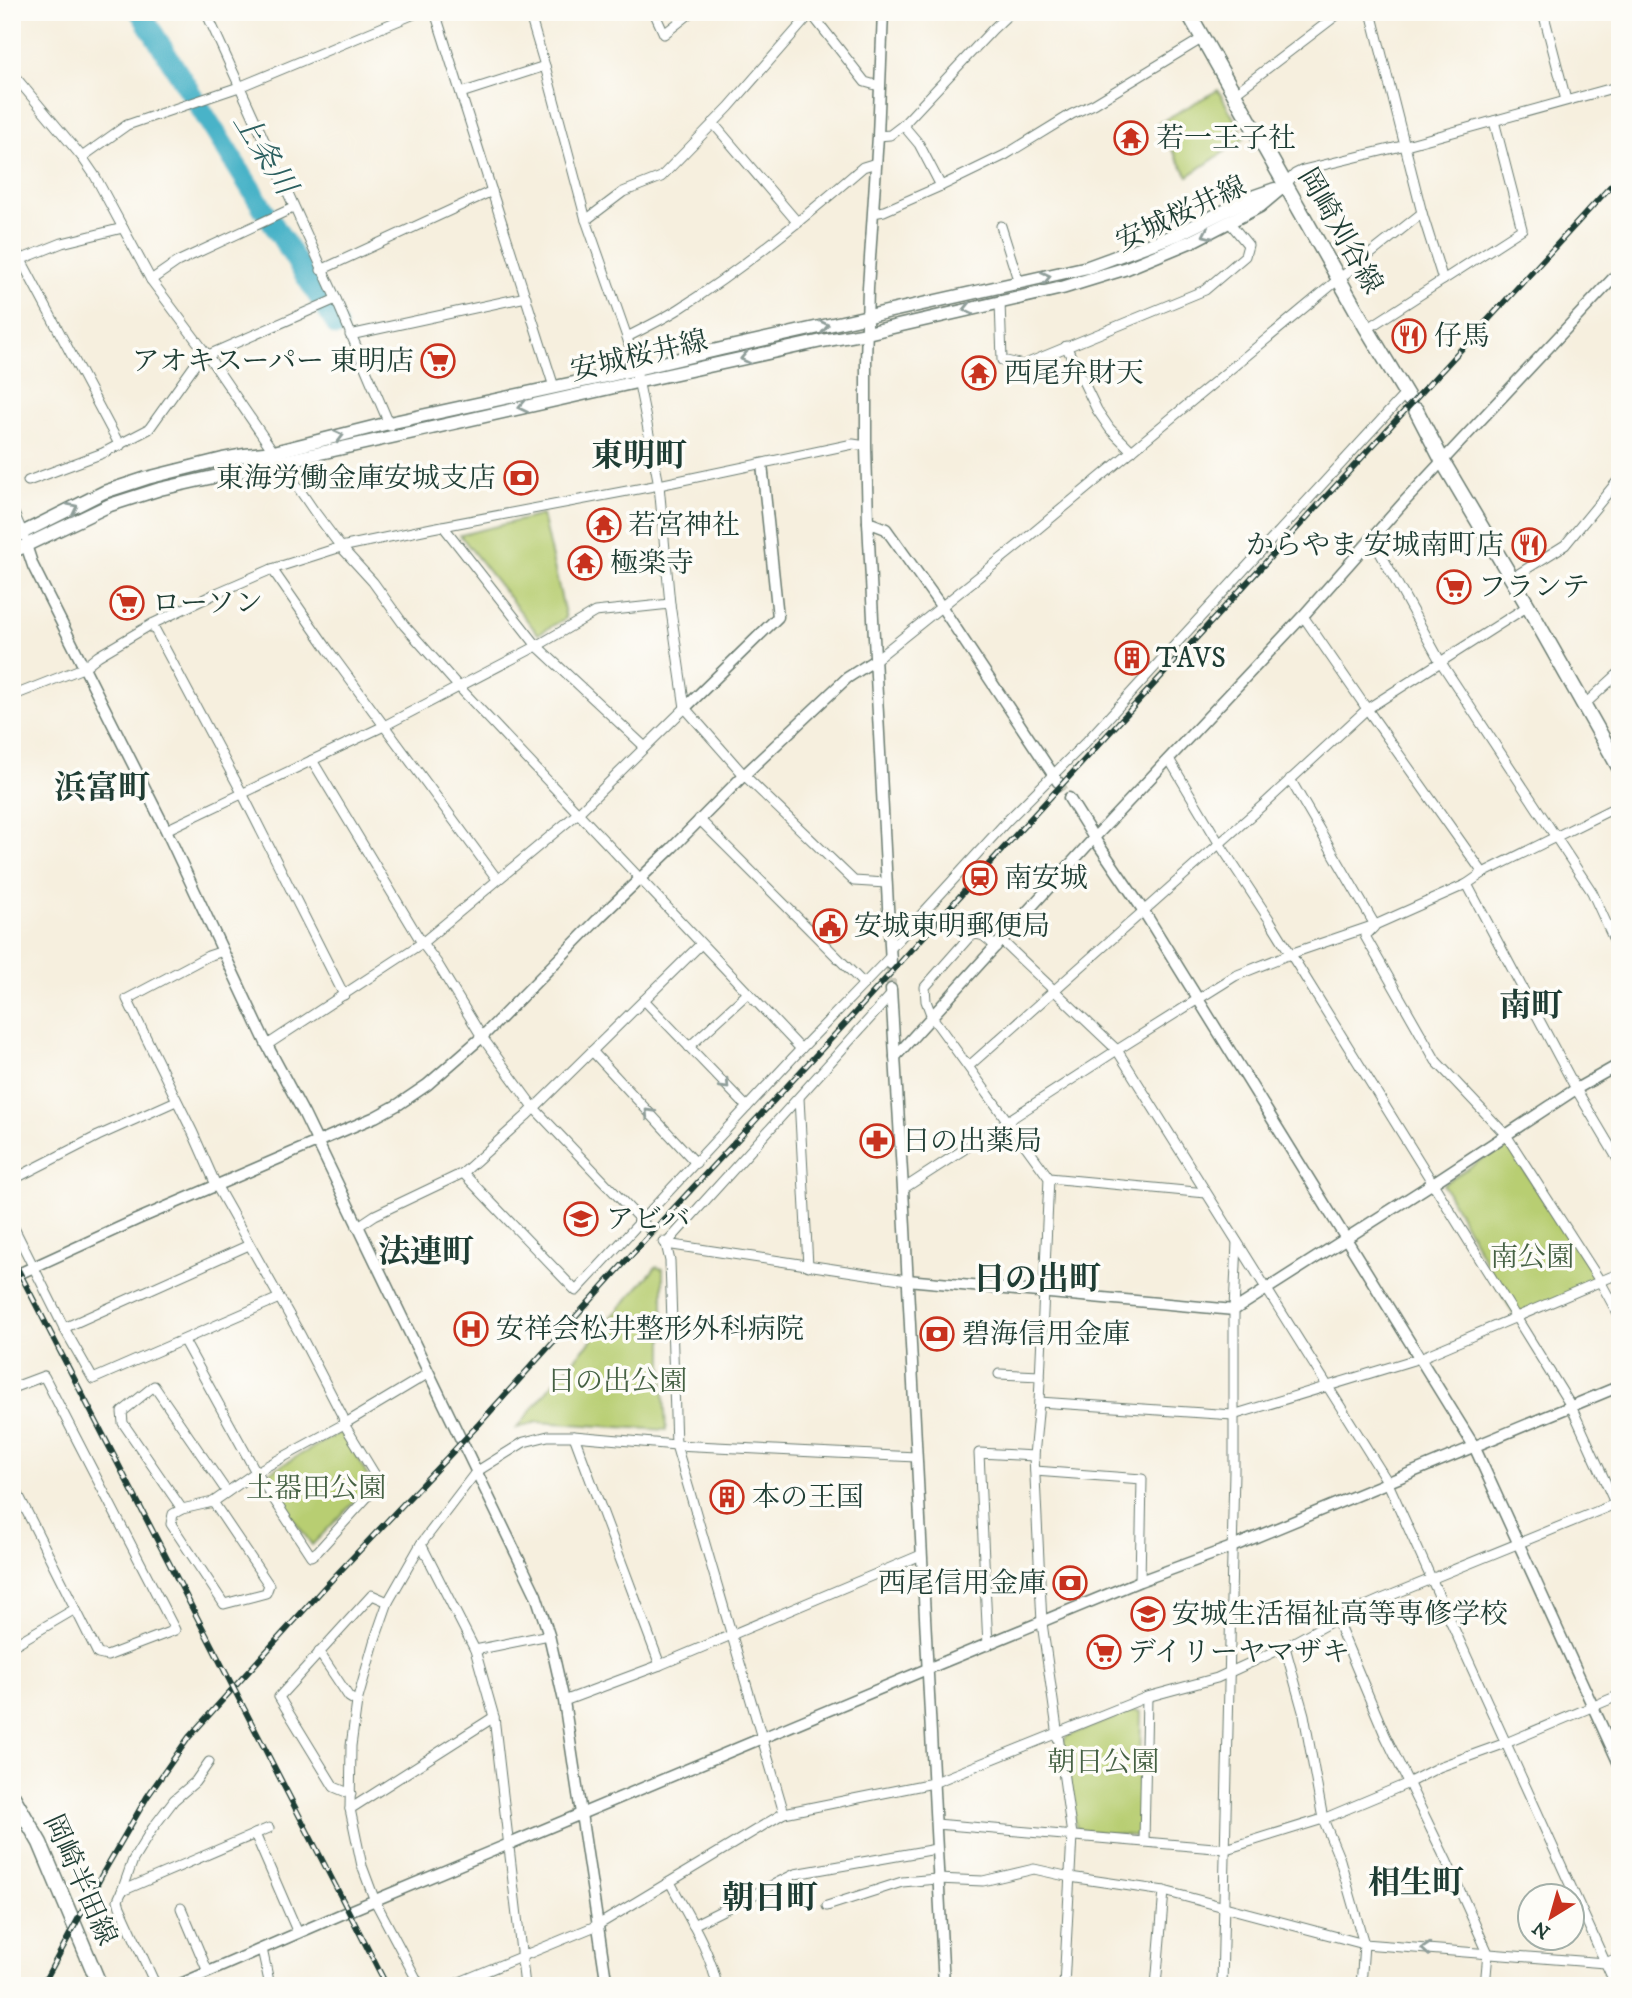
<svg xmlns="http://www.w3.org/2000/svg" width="1632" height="1998" font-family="'IM FELL DW Pica','Noto Serif JP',serif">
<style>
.green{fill:#b8ce72;stroke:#6c8653;stroke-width:2}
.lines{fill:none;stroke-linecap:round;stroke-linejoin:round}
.river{stroke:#4ab3c8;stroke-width:21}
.minor-tunnel{stroke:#cbcbbc;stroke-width:9;stroke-dasharray:9 4.5;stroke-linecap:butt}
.tertiary-tunnel{stroke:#cbcbbc;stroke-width:10;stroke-dasharray:10 5;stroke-linecap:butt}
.minor-casing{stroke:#6a7b70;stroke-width:11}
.tertiary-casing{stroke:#6a7b70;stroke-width:13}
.secondary-casing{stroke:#6a7b70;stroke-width:15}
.primary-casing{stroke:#6a7b70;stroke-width:17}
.minor{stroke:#fff;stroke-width:9}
.tertiary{stroke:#fff;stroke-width:10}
.secondary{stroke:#fff;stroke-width:12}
.primary{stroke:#fff;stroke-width:14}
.rail-casing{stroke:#1f3d34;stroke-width:6}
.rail{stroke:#fdfcf7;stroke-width:3.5;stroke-dasharray:10;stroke-linecap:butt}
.oneway{stroke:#8f9e9a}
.labels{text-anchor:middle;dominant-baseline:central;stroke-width:7;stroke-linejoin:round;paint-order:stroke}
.poi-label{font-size:28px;fill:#1f3d34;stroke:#fdfcf7;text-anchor:start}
.street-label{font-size:28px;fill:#1f3d34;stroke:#fdfcf7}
.park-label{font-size:28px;fill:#456144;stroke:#fdfcf7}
.water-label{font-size:30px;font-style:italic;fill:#2c6060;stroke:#fdfcf7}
.quarter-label{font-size:32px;font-weight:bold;fill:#1f3d34;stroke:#fdfcf7}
</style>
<rect width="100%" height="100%" fill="#fdfcf7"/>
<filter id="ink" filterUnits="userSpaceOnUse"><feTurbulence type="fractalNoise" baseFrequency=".0143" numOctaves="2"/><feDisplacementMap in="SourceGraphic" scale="14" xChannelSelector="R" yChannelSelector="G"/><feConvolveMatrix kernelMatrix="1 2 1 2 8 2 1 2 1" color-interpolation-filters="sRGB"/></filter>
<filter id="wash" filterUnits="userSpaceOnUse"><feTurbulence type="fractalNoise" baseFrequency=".00686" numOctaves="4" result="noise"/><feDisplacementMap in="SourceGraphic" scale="28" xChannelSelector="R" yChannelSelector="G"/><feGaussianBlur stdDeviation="1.57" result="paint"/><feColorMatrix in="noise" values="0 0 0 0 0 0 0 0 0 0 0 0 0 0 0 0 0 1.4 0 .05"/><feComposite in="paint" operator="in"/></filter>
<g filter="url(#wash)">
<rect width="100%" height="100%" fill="#f6efde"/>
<!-- green -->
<g class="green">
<path d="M 1218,90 L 1245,138 L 1188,176 L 1157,124 Z"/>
<path d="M 542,515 L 566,618 L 538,634 L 460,535 Z"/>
<path d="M 1506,1144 L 1600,1281 L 1515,1317 L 1443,1184 Z"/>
<path d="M 656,1267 L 663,1269 L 663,1376 L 666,1430 L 537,1422 L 517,1428 L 550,1387 Z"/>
<path d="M 339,1433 L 344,1434 L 372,1484 L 312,1545 L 266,1481 L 266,1474 Z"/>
<path d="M 1135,1710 L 1141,1712 L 1139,1832 L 1135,1836 L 1082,1831 L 1076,1827 L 1063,1742 L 1067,1736 Z"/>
</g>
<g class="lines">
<!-- river -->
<path class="river" d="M 140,12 L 337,326"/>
</g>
</g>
<g filter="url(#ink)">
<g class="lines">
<!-- minor-tunnel -->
<path class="minor-tunnel" d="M 649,1229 L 661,1240"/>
<!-- tertiary-tunnel -->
<g class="tertiary-tunnel">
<path d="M 1058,782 L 1069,798"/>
<path d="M 891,964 L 891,989"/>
</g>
<defs>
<g id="minor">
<path d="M 206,12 L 336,299 L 390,426"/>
<path d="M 435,12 L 554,387"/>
<path d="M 529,12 L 545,66 L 586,220 L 627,337 L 636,369 L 659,485 L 670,604 L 685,708 L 744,775 L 854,881 L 886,883"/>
<path d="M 654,12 L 664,34 L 692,12"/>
<path d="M 810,12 L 865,82 L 879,86"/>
<path d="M 1371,12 L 1422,213 L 1443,280"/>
<path d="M 1543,12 L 1566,100"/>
<path d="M 12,73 L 82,157 L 95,176 L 151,280 L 208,356 L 314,511 L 341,547 L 373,582 L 404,625 L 459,687 L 801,1049"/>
<path d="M 461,93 L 545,66"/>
<path d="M 1235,93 L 1341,12"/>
<path d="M 713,123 L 798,223"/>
<path d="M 903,125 L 919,144 L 941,186"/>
<path d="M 878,136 L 890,135 L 903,125 L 993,29 L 1011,12"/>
<path d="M 82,157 L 127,125 L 239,87 L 419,12"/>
<path d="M 1285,185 L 1295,174 L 1303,170 L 1406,145 L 1620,86"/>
<path d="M 873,213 L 884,211 L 941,186 L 1005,155 L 1072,114 L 1094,104 L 1203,38"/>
<path d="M 586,220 L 623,192 L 661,177 L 729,107 L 812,12"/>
<path d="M 1001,226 L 1019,283"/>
<path d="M 12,243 L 120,446"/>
<path d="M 12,263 L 62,243 L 123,228"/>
<path d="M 321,270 L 492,191"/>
<path d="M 151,280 L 177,262 L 293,208"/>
<path d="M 1000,302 L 1002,360 L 1023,365 L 1205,290 L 1245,256 L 1248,245 L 1230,223"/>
<path d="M 1367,329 L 1522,229 L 1494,121"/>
<path d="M 350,335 L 526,297"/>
<path d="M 627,337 C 645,328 663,319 679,309 C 745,267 805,217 863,167 L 876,163"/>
<path d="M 1066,346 L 1097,410 L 1110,429 L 1132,451"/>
<path d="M 28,481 L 103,453 L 149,429 L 199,359 L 336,299"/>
<path d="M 12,509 L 24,536"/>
<path d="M 443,526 L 537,646 L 645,747"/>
<path d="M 1372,538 L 1440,661 L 1592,892 L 1620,953"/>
<path d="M 272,569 L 329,651 L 497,879"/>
<path d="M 1512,578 L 1565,545 L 1620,478"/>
<path d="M 1303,616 L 1367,709 L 1528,606"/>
<path d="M 152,624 L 242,793 L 344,995"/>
<path d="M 875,660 L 1022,542 L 1340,278 L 1422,213"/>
<path d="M 12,696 L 83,668 L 98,656 L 152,624 L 219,592 L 272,569 L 341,547 L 432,528 L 659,485 L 853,444 L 866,446"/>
<path d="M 1584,705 L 1620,672"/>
<path d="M 1169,759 L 1219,843 L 1269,919 L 1571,1406 L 1620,1514"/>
<path d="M 312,760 L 422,943 L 437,963 L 482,1037 L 534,1108 L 649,1229"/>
<path d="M 1290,779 L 1375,925"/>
<path d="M 699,819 L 864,984"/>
<path d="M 166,830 L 384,726 L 537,646 L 595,612 L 670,604"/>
<path d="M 1467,884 L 1576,1089 L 1620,1163"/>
<path d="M 1374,927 L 1365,936 L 1436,1061 L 1506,1135 L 1600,1281 L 1620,1318"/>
<path d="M 1002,941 L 1117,1050 L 1387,1481 L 1616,1986"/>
<path d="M 996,947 C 987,939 982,931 970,936 L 925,987 L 926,1001 L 932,1017 L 1049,1178 L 1039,1402 L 1034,1456 L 1042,1623 L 1072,1835 L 1064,1986"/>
<path d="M 891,948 L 1008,820 L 1086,742 L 1406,393"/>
<path d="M 644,1000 L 747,1107"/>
<path d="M 267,1045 L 422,943 L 577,814 L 685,708"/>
<path d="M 689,1047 L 748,993"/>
<path d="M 592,1051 L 696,1163"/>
<path d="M 969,1066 L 1263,805 L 1367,709 L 1483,873"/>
<path d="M 799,1098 L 808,1266"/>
<path d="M 463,1173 L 576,1291 L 801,1049 L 891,956"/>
<path d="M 1049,1178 L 1206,1193"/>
<path d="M 12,1180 L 98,1136 L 176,1101"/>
<path d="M 903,1189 L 1117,1050 L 1235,976 L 1290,954 L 1375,925 L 1467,884 L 1483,873 L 1620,805"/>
<path d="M 12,1224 L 64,1328 L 93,1379 L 279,1298"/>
<path d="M 357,1227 L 375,1215 L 463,1173 L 526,1116 L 701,944"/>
<path d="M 664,1242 L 666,1244 L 907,1280"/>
<path d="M 666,1244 L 670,1261 L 676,1445 L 784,1813"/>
<path d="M 666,1244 L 891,995"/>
<path d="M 64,1328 L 249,1245"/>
<path d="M 184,1341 L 256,1472 L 311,1556 L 318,1551 L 380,1483 L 344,1424 L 343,1417 L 301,1336 L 216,1185 L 193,1133 L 127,999 L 208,956 L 223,951"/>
<path d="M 999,1374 L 1040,1376"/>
<path d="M 12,1388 L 44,1376 L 175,1630 L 107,1656 L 98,1654 L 12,1482"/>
<path d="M 1039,1402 L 1233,1415 L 1420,1358 L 1620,1273"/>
<path d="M 574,1436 L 660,1665"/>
<path d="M 1035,1471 L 1142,1479 L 1140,1581"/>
<path d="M 213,1502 L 269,1585 L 266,1593 L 224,1604 L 171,1524 L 173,1514 L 182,1509 L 213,1502 L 256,1472 L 344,1424 L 429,1373"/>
<path d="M 182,1509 L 123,1423 L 122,1412 L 154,1386 L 227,1492"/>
<path d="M 421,1544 L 475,1650 L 494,1717 L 525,1986"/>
<path d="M 1336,1619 L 1385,1735 L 1447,1862 L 1488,1953 L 1485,1986"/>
<path d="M 12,1646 L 75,1609"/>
<path d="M 988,1646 L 979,1453 L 1034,1456"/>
<path d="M 1285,1647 L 1304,1715 L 1323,1819 L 1340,1860 L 1364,1944 L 1361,1986"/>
<path d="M 475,1650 L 549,1635"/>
<path d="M 319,1652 L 349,1697 L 357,1702"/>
<path d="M 564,1701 L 660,1665 L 921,1555"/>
<path d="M 351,1794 L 334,1787 L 279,1697 L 372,1595 L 388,1602"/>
<path d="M 350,1809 L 494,1717"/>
<path d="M 936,1824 L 1226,1849 L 1323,1819 L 1404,1785 L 1439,1767 L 1506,1743 L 1620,1695"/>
<path d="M 255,1834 L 298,1933"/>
<path d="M 1144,1842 L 1147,1697"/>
<path d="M 670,1882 C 687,1915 710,1949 717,1986"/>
<path d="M 122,1891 L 133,1860 L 152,1829 L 174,1800 L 195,1782 L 209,1762"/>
<path d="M 827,1906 L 902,1882 L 937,1879 L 983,1881 L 1034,1869 L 1070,1877 L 1164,1891 L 1364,1944 L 1605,1963 L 1620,1957"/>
<path d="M 181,1908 L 208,1972"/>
<path d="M 693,1925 L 795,1874 L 936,1849"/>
<path d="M 262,1949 L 270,1986"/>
<path d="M 156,1986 L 120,1907 L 118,1900 L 122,1891 L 269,1828"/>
<path d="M 420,1986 L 375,1901 L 362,1866 L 350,1809 L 351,1746 L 357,1702 L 374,1642 L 388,1602 L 421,1544 L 476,1472 L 524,1442 L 548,1436 L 574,1436 L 676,1445 L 916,1457"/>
<path d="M 450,1986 L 598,1925 L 784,1813 L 933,1783 L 1147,1697 L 1217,1678 L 1285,1647 L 1336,1619 L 1382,1599 L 1620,1502"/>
<path d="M 1156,1986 L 1164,1891"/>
<path d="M 1222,1986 L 1234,1471 L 1234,1310 L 1237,1242"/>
</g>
<g id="tertiary">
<path d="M 883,12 L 878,136 L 868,288 L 866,362 L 866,446 L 868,522 L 891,964"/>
<path d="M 868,522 L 886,529 L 941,606 L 1058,782"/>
<path d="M 26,545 L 33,566 L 166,830 L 267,1045 L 304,1114 L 536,1595 L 549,1635 L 564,1701 L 607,1986"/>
<path d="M 685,708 L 778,617 L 762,464"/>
<path d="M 1069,798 L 1094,838 L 1143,910 L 1474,1446 L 1620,1766"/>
<path d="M 891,989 L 903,1189 L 944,1986"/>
<path d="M 895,1057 L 1094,838 L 1303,616 L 1404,502 L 1620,271"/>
<path d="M 12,1277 L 136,1220 L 375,1117 L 399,1104 L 427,1085 L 482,1037 L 602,915 L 672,848 L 744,775 L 847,678 L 875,660"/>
<path d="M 907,1280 L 1234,1310 L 1433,1183 L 1576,1089 L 1620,1064"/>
<path d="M 176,1986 L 342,1914 L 927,1669 L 1140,1581 L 1232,1547 L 1620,1386"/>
</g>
<g id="secondary">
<path d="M 12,538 L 104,492 L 147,478 L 223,459 L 245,455 L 274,452 L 389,423 L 611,375 L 721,349 L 1088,267 L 1178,234 L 1255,196 L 1275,189"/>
<path d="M 12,552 L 110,505 L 160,489 L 663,376 L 822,341 L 867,333 L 1062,288 L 1127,268 L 1192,241 L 1260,206 L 1285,185"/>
</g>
<g id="primary">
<path d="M 1188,12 L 1367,329 L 1409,399"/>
<path d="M 1416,410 L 1443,462 L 1528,606 L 1620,769"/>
<path d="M 12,1795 L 40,1843 L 100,1986"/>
</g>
</defs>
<!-- minor casing -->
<use href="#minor" class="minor-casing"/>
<!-- tertiary casing -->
<use href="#tertiary" class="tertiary-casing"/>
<!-- secondary casing -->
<use href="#secondary" class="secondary-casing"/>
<!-- primary casing -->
<use href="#primary" class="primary-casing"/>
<!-- minor -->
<use href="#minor" class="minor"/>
<!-- tertiary -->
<use href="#tertiary" class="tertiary"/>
<!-- secondary -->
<use href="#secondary" class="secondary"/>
<!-- primary -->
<use href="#primary" class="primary"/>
<defs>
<g id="rail">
<path d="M 12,1258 L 387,1986"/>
<path d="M 42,1986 L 103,1873 L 147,1797 L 189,1737 L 324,1588 L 479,1424 L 663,1220 L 854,1014 L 978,876 L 1620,176"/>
</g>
</defs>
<!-- rail casing -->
<use href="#rail" class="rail-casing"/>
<!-- rail -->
<use href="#rail" class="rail"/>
</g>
<!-- one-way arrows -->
<defs><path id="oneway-chevron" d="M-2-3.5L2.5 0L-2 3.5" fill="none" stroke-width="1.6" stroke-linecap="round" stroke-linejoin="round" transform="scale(1.75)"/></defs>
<g class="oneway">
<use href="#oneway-chevron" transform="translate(1207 234) rotate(155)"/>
<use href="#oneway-chevron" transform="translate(1046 277) rotate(-13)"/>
<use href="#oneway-chevron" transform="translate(968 309) rotate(167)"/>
<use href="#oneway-chevron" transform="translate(824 326) rotate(-12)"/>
<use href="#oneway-chevron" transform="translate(745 358) rotate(168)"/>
<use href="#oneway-chevron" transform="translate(523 407) rotate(168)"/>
<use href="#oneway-chevron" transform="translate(339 436) rotate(-14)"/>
<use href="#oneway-chevron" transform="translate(73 508) rotate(-26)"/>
<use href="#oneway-chevron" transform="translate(725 1085) rotate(46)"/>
<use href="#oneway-chevron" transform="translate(649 1113) rotate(-133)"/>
<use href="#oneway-chevron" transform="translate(1426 1949) rotate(-176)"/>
</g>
</g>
<!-- icons -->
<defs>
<symbol id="temple-ring" viewBox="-11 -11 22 22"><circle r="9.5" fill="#fdfcf7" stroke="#c8321e" stroke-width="1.5"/><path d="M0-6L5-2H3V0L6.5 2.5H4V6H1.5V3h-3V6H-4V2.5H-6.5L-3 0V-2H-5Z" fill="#c8321e"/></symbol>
<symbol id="restaurant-ring" viewBox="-11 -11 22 22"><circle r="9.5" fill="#fdfcf7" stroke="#c8321e" stroke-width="1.5"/><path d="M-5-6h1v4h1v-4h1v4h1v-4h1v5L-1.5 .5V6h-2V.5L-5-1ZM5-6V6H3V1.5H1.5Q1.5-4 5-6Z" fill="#c8321e"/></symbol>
<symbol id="supermarket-ring" viewBox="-11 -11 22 22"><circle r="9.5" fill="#fdfcf7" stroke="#c8321e" stroke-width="1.5"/><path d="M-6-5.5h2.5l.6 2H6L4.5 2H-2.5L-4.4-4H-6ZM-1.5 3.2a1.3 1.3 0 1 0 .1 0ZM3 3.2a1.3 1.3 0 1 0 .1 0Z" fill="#c8321e"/></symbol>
<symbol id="bank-ring" viewBox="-11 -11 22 22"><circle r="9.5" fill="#fdfcf7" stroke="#c8321e" stroke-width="1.5"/><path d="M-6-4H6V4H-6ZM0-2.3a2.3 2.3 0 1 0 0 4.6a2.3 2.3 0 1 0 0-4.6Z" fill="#c8321e"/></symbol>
<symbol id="building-ring" viewBox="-11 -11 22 22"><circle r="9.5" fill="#fdfcf7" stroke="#c8321e" stroke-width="1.5"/><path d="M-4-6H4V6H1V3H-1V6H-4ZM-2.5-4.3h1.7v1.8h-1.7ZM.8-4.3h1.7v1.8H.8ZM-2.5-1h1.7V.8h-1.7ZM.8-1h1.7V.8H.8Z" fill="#c8321e"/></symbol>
<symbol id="station-ring" viewBox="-11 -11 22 22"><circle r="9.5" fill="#fdfcf7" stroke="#c8321e" stroke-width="1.5"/><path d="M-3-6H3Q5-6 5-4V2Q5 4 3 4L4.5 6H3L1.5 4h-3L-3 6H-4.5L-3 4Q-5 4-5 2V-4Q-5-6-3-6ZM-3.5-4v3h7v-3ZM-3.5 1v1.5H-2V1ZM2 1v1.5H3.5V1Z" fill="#c8321e"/></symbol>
<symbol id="civic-ring" viewBox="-11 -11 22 22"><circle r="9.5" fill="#fdfcf7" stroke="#c8321e" stroke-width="1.5"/><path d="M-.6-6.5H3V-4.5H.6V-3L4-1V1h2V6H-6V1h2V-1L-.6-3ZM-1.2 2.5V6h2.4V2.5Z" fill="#c8321e"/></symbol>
<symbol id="pharmacy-ring" viewBox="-11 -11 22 22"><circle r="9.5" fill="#fdfcf7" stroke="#c8321e" stroke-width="1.5"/><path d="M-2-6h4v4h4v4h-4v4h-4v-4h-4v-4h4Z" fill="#c8321e"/></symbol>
<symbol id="school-ring" viewBox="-11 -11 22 22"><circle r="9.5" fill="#fdfcf7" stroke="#c8321e" stroke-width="1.5"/><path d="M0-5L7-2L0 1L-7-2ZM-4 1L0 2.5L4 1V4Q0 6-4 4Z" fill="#c8321e"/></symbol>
<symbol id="hospital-ring" viewBox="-11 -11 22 22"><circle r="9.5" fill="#fdfcf7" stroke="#c8321e" stroke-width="1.5"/><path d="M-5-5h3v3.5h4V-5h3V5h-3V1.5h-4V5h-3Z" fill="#c8321e"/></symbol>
</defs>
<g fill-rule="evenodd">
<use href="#temple-ring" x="1112" y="119" width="38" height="38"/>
<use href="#restaurant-ring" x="1390" y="317" width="38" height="38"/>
<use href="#supermarket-ring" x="419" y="342" width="38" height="38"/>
<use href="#temple-ring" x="960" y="354" width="38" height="38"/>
<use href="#bank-ring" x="502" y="459" width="38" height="38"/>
<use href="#temple-ring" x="585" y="506" width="38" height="38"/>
<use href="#restaurant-ring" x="1510" y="526" width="38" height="38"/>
<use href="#temple-ring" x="566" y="544" width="38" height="38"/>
<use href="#supermarket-ring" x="1435" y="568" width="38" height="38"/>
<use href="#supermarket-ring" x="108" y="584" width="38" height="38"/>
<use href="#building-ring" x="1113" y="639" width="38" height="38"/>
<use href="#station-ring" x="961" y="859" width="38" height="38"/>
<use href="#civic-ring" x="811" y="907" width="38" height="38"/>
<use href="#pharmacy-ring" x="858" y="1122" width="38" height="38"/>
<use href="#school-ring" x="562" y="1200" width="38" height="38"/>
<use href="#hospital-ring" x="452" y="1310" width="38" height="38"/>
<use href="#bank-ring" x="918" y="1315" width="38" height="38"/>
<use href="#building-ring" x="708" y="1478" width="38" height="38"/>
<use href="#bank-ring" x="1051" y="1564" width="38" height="38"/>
<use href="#school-ring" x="1129" y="1595" width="38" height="38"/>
<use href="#supermarket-ring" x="1085" y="1633" width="38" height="38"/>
</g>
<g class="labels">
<!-- poi labels -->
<g class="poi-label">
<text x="1156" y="138">若一王子社</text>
<text x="1434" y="336">仔馬</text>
<text x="414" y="361" text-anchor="end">アオキスーパー 東明店</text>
<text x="1004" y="373">西尾弁財天</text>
<text x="496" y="478" text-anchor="end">東海労働金庫安城支店</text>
<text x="628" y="525">若宮神社</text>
<text x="1504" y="545" text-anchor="end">からやま 安城南町店</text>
<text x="610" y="563">極楽寺</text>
<text x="1478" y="587">フランテ</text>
<text x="152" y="603">ローソン</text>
<text x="1156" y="658">TAVS</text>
<text x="1004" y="878">南安城</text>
<text x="854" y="926">安城東明郵便局</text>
<text x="902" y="1141">日の出薬局</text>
<text x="606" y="1219">アビバ</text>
<text x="496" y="1329">安祥会松井整形外科病院</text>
<text x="962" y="1334">碧海信用金庫</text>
<text x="752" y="1497">本の王国</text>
<text x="1046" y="1583" text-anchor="end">西尾信用金庫</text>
<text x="1172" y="1614">安城生活福祉高等専修学校</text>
<text x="1128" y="1652">デイリーヤマザキ</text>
</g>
<!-- street labels -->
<g class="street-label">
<text transform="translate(1181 214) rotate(-25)">安城桜井線</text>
<text transform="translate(1340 231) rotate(60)">岡崎刈谷線</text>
<text transform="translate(639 356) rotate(-13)">安城桜井線</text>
<text transform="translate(80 1880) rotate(66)">岡崎半田線</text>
</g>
<!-- park labels -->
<g class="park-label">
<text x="1532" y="1257">南公園</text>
<text x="617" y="1381">日の出公園</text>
<text x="316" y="1488">土器田公園</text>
<text x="1103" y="1762">朝日公園</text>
</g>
<!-- water labels -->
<g class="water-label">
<text transform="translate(264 154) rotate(58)">上条川</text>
</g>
<!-- quarter labels -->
<g class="quarter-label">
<text x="639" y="457">東明町</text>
<text x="102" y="789">浜富町</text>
<text x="1531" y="1007">南町</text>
<text x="426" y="1253">法連町</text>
<text x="1037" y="1280">日の出町</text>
<text x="1416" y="1884">相生町</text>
<text x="770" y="1899">朝日町</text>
</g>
</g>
<!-- margin -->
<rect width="1632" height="1998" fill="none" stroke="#fdfcf7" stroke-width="42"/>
<!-- north arrow -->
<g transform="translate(1551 1917) rotate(217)"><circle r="33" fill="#fdfcf7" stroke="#a4b0a9" stroke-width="2"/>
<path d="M0-5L12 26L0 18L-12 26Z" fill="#c8321e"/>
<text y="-10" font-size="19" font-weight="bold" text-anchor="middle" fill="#1f3d34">N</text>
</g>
</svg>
